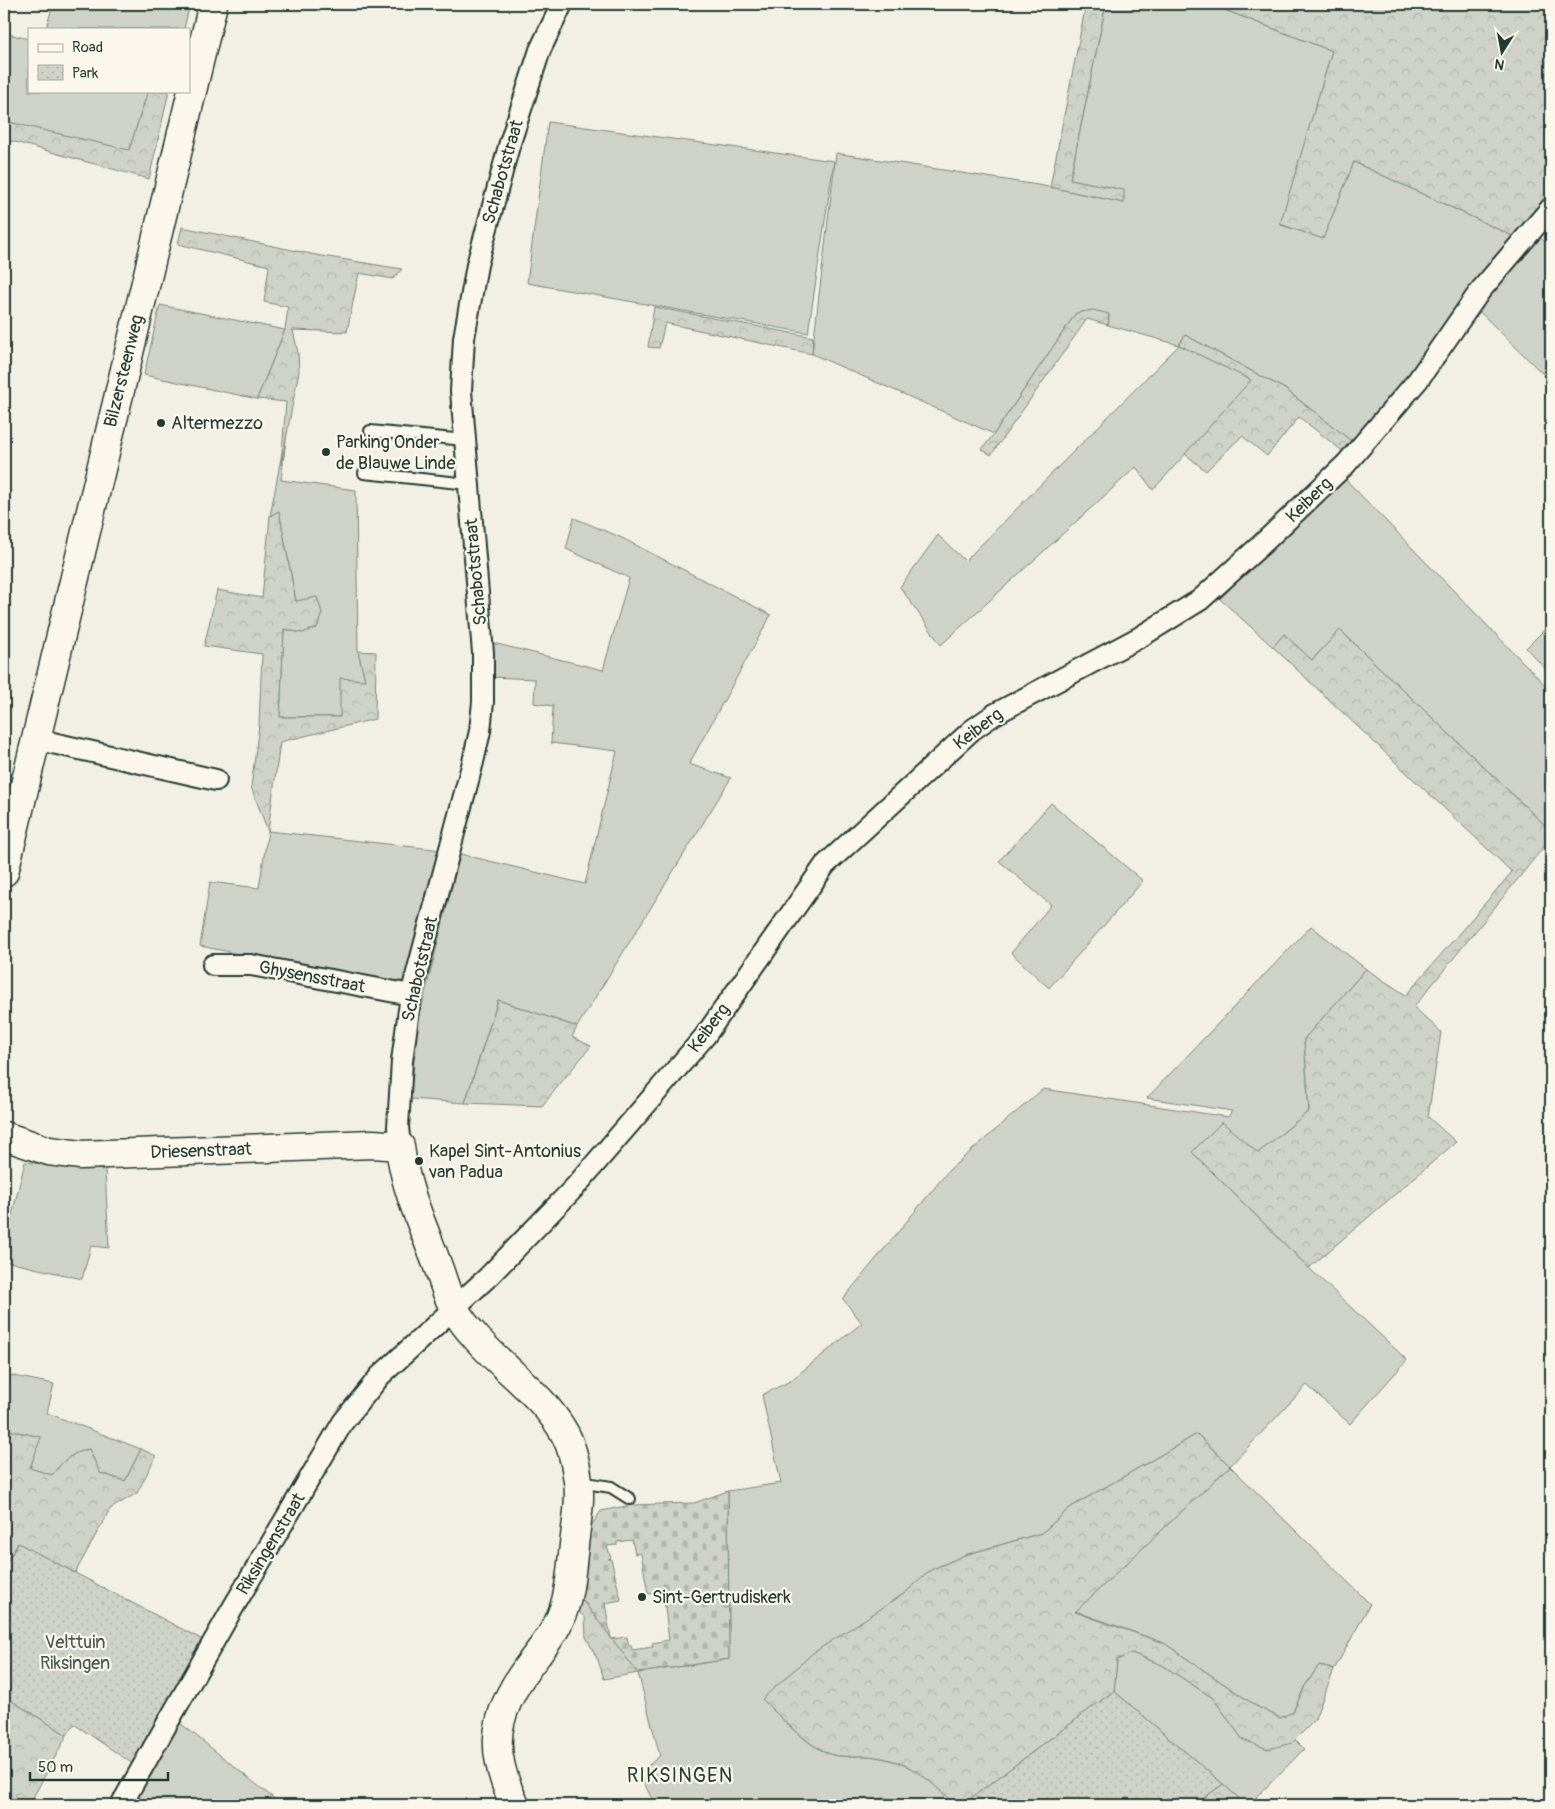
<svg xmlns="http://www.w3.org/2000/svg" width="1555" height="1809" font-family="Pangolin,sans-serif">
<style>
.grass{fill:#cfd2c8;stroke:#77887e}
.forest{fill:url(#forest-crowns);stroke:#77887e}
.cemetery{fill:url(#cemetery-stones);stroke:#77887e;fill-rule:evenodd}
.park{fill:url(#park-dots);stroke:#77887e}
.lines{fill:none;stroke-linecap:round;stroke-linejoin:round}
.lane-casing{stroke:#1f3d34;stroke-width:14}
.street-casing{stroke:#1f3d34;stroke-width:24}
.secondary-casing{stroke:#1f3d34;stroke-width:31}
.lane{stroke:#fbf7ec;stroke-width:10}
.street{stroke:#fbf7ec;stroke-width:20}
.secondary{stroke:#fbf7ec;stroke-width:28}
.poi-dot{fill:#1f3d34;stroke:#fbf7ec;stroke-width:2}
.labels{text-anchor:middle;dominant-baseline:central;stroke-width:4.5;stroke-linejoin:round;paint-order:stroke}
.street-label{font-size:18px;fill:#1f3d34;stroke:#fbf7ec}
.poi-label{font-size:18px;fill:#1f3d34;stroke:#fbf7ec;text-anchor:start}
.park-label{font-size:18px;fill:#425b52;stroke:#fbf7ec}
.quarter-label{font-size:20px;letter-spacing:1px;fill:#1f3d34;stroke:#fbf7ec}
</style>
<defs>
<pattern id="forest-crowns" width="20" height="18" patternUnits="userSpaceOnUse" patternTransform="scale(1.25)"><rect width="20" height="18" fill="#cfd2c8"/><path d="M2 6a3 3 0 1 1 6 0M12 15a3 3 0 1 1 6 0" fill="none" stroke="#b1b5ac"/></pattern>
<pattern id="cemetery-stones" width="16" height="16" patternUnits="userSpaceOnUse" patternTransform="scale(1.25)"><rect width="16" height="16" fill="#cfd2c8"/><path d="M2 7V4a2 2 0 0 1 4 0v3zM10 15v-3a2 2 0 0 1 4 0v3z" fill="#b1b5ac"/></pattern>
<pattern id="park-dots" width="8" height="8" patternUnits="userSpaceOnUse" patternTransform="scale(1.25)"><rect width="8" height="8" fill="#cfd2c8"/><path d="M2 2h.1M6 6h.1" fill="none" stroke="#b1b5ac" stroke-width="1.8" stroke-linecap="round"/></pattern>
</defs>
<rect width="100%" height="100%" fill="#f2f0e5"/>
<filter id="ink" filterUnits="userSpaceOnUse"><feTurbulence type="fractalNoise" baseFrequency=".02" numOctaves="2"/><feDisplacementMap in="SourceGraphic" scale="10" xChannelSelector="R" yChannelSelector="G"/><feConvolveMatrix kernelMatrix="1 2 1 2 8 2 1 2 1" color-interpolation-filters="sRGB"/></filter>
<g filter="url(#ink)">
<!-- grass -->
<g class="grass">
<path d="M 53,4 L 174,4 L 189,8 L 184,29 L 46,29 Z"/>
<path d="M 1106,4 L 1209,4 L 1332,51 L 1281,225 L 1323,238 L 1354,162 L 1517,238 L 1436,344 L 1354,443 L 1285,389 L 1185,335 L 1179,345 L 1252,380 L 1153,490 L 1136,467 L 941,645 L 900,587 L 938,535 L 965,561 L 1179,345 L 1108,325 L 1109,315 L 1076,313 L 994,434 L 812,354 L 836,153 L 1050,187 L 1124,203 L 1123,190 L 1070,179 Z"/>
<path d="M 4,33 L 29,39 L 29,91 L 148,91 L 129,151 L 4,121 Z"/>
<path d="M 548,122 L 834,161 L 808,333 L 527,283 Z"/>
<path d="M 1537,234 L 1551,248 L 1551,382 L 1476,308 Z"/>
<path d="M 160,305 L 285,330 L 257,399 L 144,375 Z"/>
<path d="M 289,416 L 281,480 L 356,490 L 358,651 L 365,680 L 340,717 L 280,717 L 284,629 L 302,633 L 279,511 L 270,516 Z"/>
<path d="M 1344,479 L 1350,484 L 1551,691 L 1551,831 L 1340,630 L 1312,660 L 1284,635 L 1273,647 L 1220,599 L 1338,481 Z"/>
<path d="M 574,518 L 620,537 L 771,615 L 689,764 L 731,778 L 577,1027 L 498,1000 L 465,1103 L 410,1099 L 418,1022 L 460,854 L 585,884 L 617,751 L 551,743 L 553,706 L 534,703 L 535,679 L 490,677 L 489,642 L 603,670 L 629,578 L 566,549 Z"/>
<path d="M 1551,623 L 1551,675 L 1526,648 Z"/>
<path d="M 1051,803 L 1143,881 L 1049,988 L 1011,953 L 1051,905 L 999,861 Z"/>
<path d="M 268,831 L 442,850 L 409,978 L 397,986 L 200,946 L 210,882 L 259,888 Z"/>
<path d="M 1311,926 L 1366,969 L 1304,1039 L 1309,1111 L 1257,1154 L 1192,1152 L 1309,1268 L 1407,1360 L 1350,1424 L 1307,1385 L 1230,1466 L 1370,1604 L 1334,1670 L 1319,1665 L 1305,1686 L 1293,1712 L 1280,1718 L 1256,1706 L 1164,1643 L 1075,1611 L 1230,1466 L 1197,1434 L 1071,1507 L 1042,1533 L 965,1555 L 931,1570 L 905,1593 L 861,1623 L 763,1699 C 783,1720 803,1743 830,1754 C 841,1758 857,1755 868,1756 C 909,1760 927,1777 955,1805 L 911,1805 L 908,1800 L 883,1798 L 860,1805 L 655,1805 L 639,1773 L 660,1756 L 638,1673 L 729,1659 L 728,1491 L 781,1483 L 762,1395 L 790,1381 L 862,1323 L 843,1299 L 949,1170 L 1043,1089 L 1228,1117 L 1232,1111 L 1147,1098 Z"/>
<path d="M 25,1162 L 85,1169 L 105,1169 L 109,1248 L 91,1246 L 82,1279 L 4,1261 L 4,1231 L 8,1231 Z"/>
<path d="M 4,1374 L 54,1384 L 47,1413 L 141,1449 L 125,1481 L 100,1473 L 89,1449 C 73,1452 62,1461 52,1475 L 30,1469 L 40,1437 L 4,1429 Z"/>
<path d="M 1132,1653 L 1162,1665 L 1213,1698 L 1243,1740 L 1292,1743 L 1295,1740 L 1304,1749 L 1249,1805 L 1246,1805 L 1223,1784 L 1114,1691 L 1117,1660 Z"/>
<path d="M 179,1722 L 282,1805 L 131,1805 Z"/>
</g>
<!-- forest -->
<g class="forest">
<path d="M 1086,4 L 1106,4 L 1070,179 L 1124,190 L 1124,203 L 1050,187 Z"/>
<path d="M 1209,4 L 1551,4 L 1551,200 L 1517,238 L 1354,162 L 1323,239 L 1280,224 L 1332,51 Z"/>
<path d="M 148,91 L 169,91 L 149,179 L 4,139 L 4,121 L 129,150 Z"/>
<path d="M 182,227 L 316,255 L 402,269 L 393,279 L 359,273 L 347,332 L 293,330 L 298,353 L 299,371 L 281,465 L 286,402 L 257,399 L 285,330 L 288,307 L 264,302 L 269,266 L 178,244 Z"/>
<path d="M 654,307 L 813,337 L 812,354 L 665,323 L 659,348 L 648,347 Z"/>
<path d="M 1093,310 L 1109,314 L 1108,325 L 1087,319 L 991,455 L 982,449 L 994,434 L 1076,313 Z"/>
<path d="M 1185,335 L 1285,389 L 1354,443 L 1345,453 L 1299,417 L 1267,456 L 1242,436 L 1206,471 L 1185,454 L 1251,380 L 1179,345 Z"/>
<path d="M 279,511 L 296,601 L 317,597 L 322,613 L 317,628 L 302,633 L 284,629 L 280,717 L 340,717 L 340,678 L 365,680 L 358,651 L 376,652 L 375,719 L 280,742 L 268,831 L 251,787 L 259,725 L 262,654 L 204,646 L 217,590 L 262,598 L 270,516 Z"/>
<path d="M 1340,630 L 1551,831 L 1551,838 L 1414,1007 L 1441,1032 L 1428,1117 L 1456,1142 L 1309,1268 L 1192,1152 L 1222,1122 L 1258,1153 L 1309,1111 L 1304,1039 L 1366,969 L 1406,995 L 1512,872 L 1273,647 L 1284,634 L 1312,660 Z"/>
<path d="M 498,1000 L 577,1027 L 572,1037 L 591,1046 L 542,1106 L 465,1103 Z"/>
<path d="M 4,1429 L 41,1437 L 30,1468 L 52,1475 C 62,1461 73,1452 89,1449 L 100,1473 L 125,1481 L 141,1449 L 156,1456 L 137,1493 L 110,1509 L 75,1573 L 18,1543 L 4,1568 Z"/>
<path d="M 1197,1434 L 1230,1466 L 1075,1612 L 1164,1643 L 1256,1706 L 1280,1718 L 1293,1712 L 1305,1686 L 1319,1665 L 1334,1670 L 1314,1721 L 1292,1743 L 1268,1749 L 1243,1740 L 1213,1698 L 1162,1665 L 1132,1653 L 1117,1660 L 1114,1691 L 962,1805 L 955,1805 C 927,1777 909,1760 868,1756 C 856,1755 841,1758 830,1754 C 802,1742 783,1719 762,1699 L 813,1653 L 905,1593 L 931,1570 L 965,1555 L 1042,1533 L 1071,1507 Z"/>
<path d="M 579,1596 C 600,1621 618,1648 638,1673 L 604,1679 L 598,1660 L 586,1637 L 585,1617 L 575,1609 Z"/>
<path d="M 4,1696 L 67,1735 L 29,1805 L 21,1805 L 4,1797 Z"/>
<path d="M 1223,1784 L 1246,1805 L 1194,1805 Z"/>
<path d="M 883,1798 L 908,1800 L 911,1805 L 860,1805 Z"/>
</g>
<!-- cemetery -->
<path class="cemetery" d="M 728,1491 L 729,1659 L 638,1673 C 618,1648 600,1621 579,1596 L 584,1537 L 601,1511 L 631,1505 L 694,1503 ZM 632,1540 L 635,1554 L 641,1553 L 648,1594 L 663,1592 L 669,1640 L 652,1643 L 653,1647 L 632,1650 L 631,1645 L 629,1646 L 627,1637 L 611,1639 L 605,1603 L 621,1600 L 611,1559 L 608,1559 L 611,1558 L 607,1546 L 617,1545 L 617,1542 Z"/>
<!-- park -->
<g class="park">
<path d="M 18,1543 L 205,1641 L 136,1766 L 74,1724 L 67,1735 L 4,1696 L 4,1568 Z"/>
<path d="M 1114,1691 L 1223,1784 L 1194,1805 L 962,1805 Z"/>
</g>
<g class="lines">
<defs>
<g id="lane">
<path d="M 370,431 L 465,440"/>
<path d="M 364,473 L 469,484"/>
<path d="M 579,1482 L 611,1487 L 630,1499"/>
</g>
<g id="street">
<path d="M 35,739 L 216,780"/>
<path d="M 213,965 L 251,965 L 411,995"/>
<path d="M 400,1146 L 398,1127 L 402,1061 L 411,995 L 473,762 L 480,731 L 483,702 L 483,653 L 461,391 L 464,338 L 477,265 L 509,146 L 540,50 L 562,4"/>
<path d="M 121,1805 L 231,1611 L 343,1422 L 380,1376 L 488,1277 L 575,1187 L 680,1065 L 705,1036 L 825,865 L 972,730 L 995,714 L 1140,637 L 1200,600 L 1261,545 L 1346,464 L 1418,380 L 1480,291 L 1551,208"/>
</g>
<g id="secondary">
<path d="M 4,872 L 213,4"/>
<path d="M 4,1136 L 49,1151 L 81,1155 L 373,1144 L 400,1146 C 404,1186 423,1226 437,1264 C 443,1279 447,1297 455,1310 C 460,1318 466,1327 473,1334 C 501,1368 543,1394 565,1434 C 572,1447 576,1465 578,1481 C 581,1499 577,1518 575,1537 C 571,1566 571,1599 557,1625 C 549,1641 537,1654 527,1668 C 492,1717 489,1752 515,1805"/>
</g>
</defs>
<!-- lane casing -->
<use href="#lane" class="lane-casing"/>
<!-- street casing -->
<use href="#street" class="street-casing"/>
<!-- secondary casing -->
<use href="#secondary" class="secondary-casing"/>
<!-- lane -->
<use href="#lane" class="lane"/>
<!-- street -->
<use href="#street" class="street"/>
<!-- secondary -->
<use href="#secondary" class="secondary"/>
</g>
</g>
<!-- markers -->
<g class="poi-dot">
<circle cx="161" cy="423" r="5"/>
<circle cx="326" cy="452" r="5"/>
<circle cx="419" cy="1161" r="5"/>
<circle cx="642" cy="1597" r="5"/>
</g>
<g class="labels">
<!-- street labels -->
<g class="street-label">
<text transform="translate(503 172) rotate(-74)">Schabotstraat</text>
<text transform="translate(124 371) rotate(-76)">Bilzersteenweg</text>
<text transform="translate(1309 500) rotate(-44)">Keiberg</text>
<text transform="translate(476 572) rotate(-95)">Schabotstraat</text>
<text transform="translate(978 729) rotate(-37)">Keiberg</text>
<text transform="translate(420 969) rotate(-77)">Schabotstraat</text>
<text transform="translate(312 977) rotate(11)">Ghysensstraat</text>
<text transform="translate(709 1028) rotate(-53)">Keiberg</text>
<text transform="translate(201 1151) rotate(-2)">Driesenstraat</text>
<text transform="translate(271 1544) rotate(-59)">Riksingenstraat</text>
</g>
<!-- poi labels -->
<g class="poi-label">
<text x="171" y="423">Altermezzo</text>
<text x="336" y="442">Parking Onder<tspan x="336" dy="21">de Blauwe Linde</tspan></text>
<text x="429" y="1151">Kapel Sint-Antonius<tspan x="429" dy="21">van Padua</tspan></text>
<text x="652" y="1597">Sint-Gertrudiskerk</text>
</g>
<!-- park labels -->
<g class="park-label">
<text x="75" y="1642">Velttuin<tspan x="75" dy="21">Riksingen</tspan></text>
</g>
<!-- quarter labels -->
<g class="quarter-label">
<text x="680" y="1775">RIKSINGEN</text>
</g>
</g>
<!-- margin -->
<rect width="1555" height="1809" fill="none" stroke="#fbf7ec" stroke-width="20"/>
<rect x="10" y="10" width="1535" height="1789" fill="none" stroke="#1f3d34" stroke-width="2" filter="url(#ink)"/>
<!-- legend -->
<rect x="28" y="28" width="162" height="65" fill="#fbf7ec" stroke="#a3ada2"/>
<rect x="38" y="44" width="25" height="8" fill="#fbf7ec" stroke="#a3ada2"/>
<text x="72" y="52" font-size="15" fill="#1f3d34">Road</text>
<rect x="38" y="65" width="25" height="15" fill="url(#park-dots)" stroke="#a3ada2"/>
<text x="72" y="78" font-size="15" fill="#1f3d34">Park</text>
<!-- north arrow -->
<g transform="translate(1502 52) rotate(191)" stroke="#fbf7ec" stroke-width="4" paint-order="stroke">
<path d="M0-4L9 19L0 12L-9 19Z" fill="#1f3d34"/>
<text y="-8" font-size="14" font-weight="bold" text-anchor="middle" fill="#1f3d34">N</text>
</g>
<!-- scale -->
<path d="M30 1772v8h138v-8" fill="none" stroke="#1f3d34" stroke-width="2.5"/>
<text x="38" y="1772" font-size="15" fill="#1f3d34" stroke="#fbf7ec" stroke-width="4" paint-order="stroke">50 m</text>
</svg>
